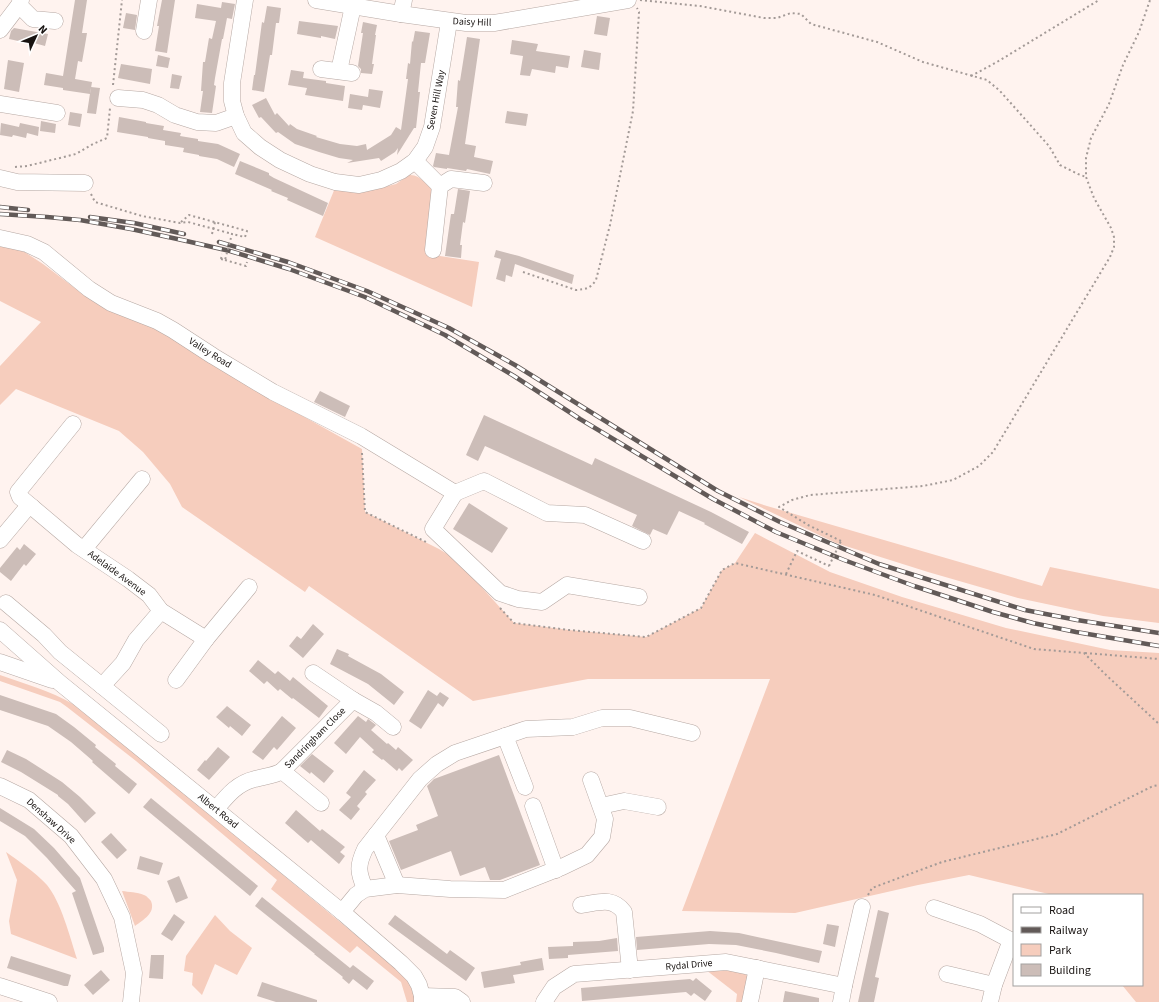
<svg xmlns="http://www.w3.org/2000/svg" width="1159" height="1002" font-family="'Source Sans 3',sans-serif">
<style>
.green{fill:#f6cdbd}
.building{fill:#ccbdb8}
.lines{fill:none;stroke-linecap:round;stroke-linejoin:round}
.minor-casing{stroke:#b6a8a3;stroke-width:17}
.path{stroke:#a39a97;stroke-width:2;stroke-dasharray:2 3;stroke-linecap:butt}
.minor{stroke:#fff;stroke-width:16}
.rail-casing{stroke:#625a58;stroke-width:4.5}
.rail{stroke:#fff;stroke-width:3;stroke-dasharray:9;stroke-linecap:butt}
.path-bridge{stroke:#a39a97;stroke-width:2;stroke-dasharray:2 3;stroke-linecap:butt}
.labels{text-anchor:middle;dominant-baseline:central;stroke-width:3;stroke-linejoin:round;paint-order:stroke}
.street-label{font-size:10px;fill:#181311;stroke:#fff}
</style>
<rect width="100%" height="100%" fill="#fff3ef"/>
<!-- green -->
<g class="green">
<path d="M 409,175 C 420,174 427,185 435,192 L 427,254 L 479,262 L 472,307 L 315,237 L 335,188 L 384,187 L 396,184 Z"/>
<path d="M 0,246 L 20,249 L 43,264 L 88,298 L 107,310 L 130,317 L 164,333 L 236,379 L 362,449 L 365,512 L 439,549 L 457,560 L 514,623 L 569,630 L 646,637 L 701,608 L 722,570 L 735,563 L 755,533 L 830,572 L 902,597 L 1006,628 L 1110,650 L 1159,653 L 1159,1002 L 1136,1002 L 1122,985 L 1142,985 L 1142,895 L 1053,895 L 969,875 L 918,885 L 795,913 L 682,911 L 770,679 L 588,679 L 473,701 L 309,586 L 305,592 L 182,507 L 170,484 L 143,452 L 119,431 L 16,389 L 0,405 L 0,366 L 41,322 L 0,301 Z"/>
<path d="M 739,497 L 767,506 L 1042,586 L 1050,567 L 1159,589 L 1159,623 L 1103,616 L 1018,598 L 928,572 L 836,543 Z"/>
<path d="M 0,675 C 25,684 51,691 73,704 L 140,757 L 402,973 C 410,982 413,991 415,1002 L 407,1002 L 401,982 L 357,946 L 350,953 L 271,889 L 277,880 L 136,761 L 67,707 L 60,702 L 0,681 Z"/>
<path d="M 6,852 C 20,862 35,872 47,885 C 61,902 70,937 77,959 L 11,934 L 9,921 L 17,880 Z"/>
<path d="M 122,891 C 129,892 137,892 144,895 C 147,896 149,899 151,901 C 156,913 143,920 135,926 Z"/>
<path d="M 215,915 L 230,931 L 252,948 L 237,975 L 215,964 L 202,995 L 192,985 L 193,973 L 184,971 L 186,956 Z"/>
<path d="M 706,970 C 717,970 742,969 749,977 L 745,1002 L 736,1002 L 737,994 Z"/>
</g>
<!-- building -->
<g class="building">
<path d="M 75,0 L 87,0 L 82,33 L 87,33 L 85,45 L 82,62 L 78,61 L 75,79 L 92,82 L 90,94 L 63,90 L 63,88 L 44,85 L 46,73 L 63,76 Z"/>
<path d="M 162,0 L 175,0 L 167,53 L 155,51 L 159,26 L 157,26 Z"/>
<path d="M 222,2 L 235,4 L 232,19 L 227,18 L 223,39 L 222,39 L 215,78 L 214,85 L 216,86 L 212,113 L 200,112 L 203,91 L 201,91 L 203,62 L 205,62 L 209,38 L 212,39 L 216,21 L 195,18 L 197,4 L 221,8 Z"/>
<path d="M 267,6 L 281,8 L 279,23 L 276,23 L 272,55 L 270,55 L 264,92 L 252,90 L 254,75 L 255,75 L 262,22 L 264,23 Z"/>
<path d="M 126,13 L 137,15 L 135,30 L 123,28 Z"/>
<path d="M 597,16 L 610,18 L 607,36 L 594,34 Z"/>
<path d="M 299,21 L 338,26 L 335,39 L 321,36 L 321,38 L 297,34 Z"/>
<path d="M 363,22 L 377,25 L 375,35 L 376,35 L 372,64 L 374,64 L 372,74 L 361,73 L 361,69 L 358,66 L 363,33 L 361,33 Z"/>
<path d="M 14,28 L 48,34 L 45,46 L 23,40 L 23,42 L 9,39 L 11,31 Z"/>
<path d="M 415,31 L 430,33 L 425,63 L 421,63 L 418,92 L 420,92 L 416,128 L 414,128 L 397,155 L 398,148 L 395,152 L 381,161 L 379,158 L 347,163 L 353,160 L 339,158 L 319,152 L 295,144 L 278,132 L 276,133 L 261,117 L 259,118 L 252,105 L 266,98 L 275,115 L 277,113 L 289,126 L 290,124 L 297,129 L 317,136 L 316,137 L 340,144 L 357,146 L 366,144 L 367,150 L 391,135 L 396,127 L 401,130 L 408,79 L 406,79 L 408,63 L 410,64 L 412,41 L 413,42 Z"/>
<path d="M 467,37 L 480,39 L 465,144 L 476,146 L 474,157 L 493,161 L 490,174 L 467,169 L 466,171 L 447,168 L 447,169 L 434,167 L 433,166 L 436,153 L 449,155 L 458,107 L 456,107 L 458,80 L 460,81 Z"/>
<path d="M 512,40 L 538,44 L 536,51 L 570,56 L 568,68 L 556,66 L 555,73 L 532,69 L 530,76 L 520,75 L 523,56 L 510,54 Z"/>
<path d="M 584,50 L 601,53 L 599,70 L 581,67 Z"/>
<path d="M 158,55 L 170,58 L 168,68 L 156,66 Z"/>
<path d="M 8,60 L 24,63 L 19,92 L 4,89 Z"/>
<path d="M 121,64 L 152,69 L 150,84 L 118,78 Z"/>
<path d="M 291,70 L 304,72 L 303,78 L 326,81 L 326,83 L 345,86 L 343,101 L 305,95 L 307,88 L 288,85 Z"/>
<path d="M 172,74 L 182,76 L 179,89 L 170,88 Z"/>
<path d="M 91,87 L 100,88 L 96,114 L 87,113 Z"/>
<path d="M 369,89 L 383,91 L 380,108 L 363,105 L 362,110 L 348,108 L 350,94 L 368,97 Z"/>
<path d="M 507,111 L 528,114 L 526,126 L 505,123 Z"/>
<path d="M 70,112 L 82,114 L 80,127 L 68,125 Z"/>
<path d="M 119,117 L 146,122 L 146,123 L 164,126 L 163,130 L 181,133 L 180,136 L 198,139 L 198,141 L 218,144 L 240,154 L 234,167 L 217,159 L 199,156 L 199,155 L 183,152 L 184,148 L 165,145 L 165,141 L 148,138 L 148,137 L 117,132 Z"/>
<path d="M 41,121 L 56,124 L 55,133 L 40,131 Z"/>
<path d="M 1,123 L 19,127 L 20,123 L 39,127 L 38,136 L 27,133 L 26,138 L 13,135 L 12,137 L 0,135 Z"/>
<path d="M 240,161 L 269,173 L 269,175 L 274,178 L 328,203 L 323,216 L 287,200 L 288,198 L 271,191 L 272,190 L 235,174 Z"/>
<path d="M 458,189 L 470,191 L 465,223 L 463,222 L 460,245 L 462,245 L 461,258 L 445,256 L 451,214 L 454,214 Z"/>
<path d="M 496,250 L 519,256 L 574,275 L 572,284 L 515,264 L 512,277 L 506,275 L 505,282 L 496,279 L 501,259 L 494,257 Z"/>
<path d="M 320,391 L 350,406 L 345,417 L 314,402 Z"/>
<path d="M 484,415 L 592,465 L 595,458 L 711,512 L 749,532 L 742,544 L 704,524 L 705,523 L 679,511 L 667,535 L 653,529 L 650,535 L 632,526 L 637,515 L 485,446 L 478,461 L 466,455 Z"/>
<path d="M 469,503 L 508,528 L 492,553 L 453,529 Z"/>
<path d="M 24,544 L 36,554 L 26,566 L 24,564 L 11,581 L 0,572 L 0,568 L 17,547 L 20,550 Z"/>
<path d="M 313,624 L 324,634 L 303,658 L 289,646 L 297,636 L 301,639 Z"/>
<path d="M 337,649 L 349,654 L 348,656 L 381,674 L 404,692 L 394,705 L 368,684 L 330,664 Z"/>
<path d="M 258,660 L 275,674 L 278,671 L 290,681 L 293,677 L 328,706 L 319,718 L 293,698 L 292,699 L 280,689 L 278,691 L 267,681 L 264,684 L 249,671 Z"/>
<path d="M 428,690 L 437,696 L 440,692 L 449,698 L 443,707 L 438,703 L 421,729 L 409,721 Z"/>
<path d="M 0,695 L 56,714 L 74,727 L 96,745 L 95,747 L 116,764 L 115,766 L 137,784 L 129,794 L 92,762 L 93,761 L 71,742 L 48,726 L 0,710 Z"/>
<path d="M 227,706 L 251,725 L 242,736 L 230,726 L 229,728 L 216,717 Z"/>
<path d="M 282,716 L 296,728 L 277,750 L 274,747 L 263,760 L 252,752 Z"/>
<path d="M 358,716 L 366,722 L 368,719 L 376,725 L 371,730 L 387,744 L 388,743 L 396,750 L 398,747 L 413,760 L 402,771 L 399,768 L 397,771 L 383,759 L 382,760 L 372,752 L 374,750 L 360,737 L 346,754 L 334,743 Z"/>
<path d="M 218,747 L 230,757 L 209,780 L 197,770 L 205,760 L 206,761 Z"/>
<path d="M 7,750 L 26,759 L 62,782 L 80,797 L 96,813 L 85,823 L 68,804 L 58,796 L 58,795 L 21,772 L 1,762 Z"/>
<path d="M 312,754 L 334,771 L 324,783 L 311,772 L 310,774 L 300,766 Z"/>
<path d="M 499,755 L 540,865 L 500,880 L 490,880 L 485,867 L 460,876 L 451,851 L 401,870 L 389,841 L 418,830 L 416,825 L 438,816 L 427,786 L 434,779 Z"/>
<path d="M 364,770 L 376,780 L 365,792 L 367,794 L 357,806 L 360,809 L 351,820 L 339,810 L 351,797 L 346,793 Z"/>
<path d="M 151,798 L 258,886 L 250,896 L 143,807 Z"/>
<path d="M 0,808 L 34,829 L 54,848 L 80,878 L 104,948 L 104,952 L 93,955 L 72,893 L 76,891 L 47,858 L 25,836 L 0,821 Z"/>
<path d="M 296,810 L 320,831 L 322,829 L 345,847 L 340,852 L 345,856 L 339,864 L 311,840 L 308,843 L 285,823 Z"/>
<path d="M 111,833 L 127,850 L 117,859 L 101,842 Z"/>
<path d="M 140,856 L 163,863 L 159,875 L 137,869 Z"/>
<path d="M 179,876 L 188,898 L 176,903 L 167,881 Z"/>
<path d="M 262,897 L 350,968 L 353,965 L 374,981 L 367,990 L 353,979 L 349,984 L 342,978 L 343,977 L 314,954 L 315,954 L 255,906 Z"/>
<path d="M 878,910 L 889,913 L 875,977 L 879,978 L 874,1002 L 858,1002 Z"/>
<path d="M 174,914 L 185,922 L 172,941 L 161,934 Z"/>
<path d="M 395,915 L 447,954 L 450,950 L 475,968 L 466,981 L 388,924 Z"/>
<path d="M 827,924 L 839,926 L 835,947 L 823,944 Z"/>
<path d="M 710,931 L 739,933 L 822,951 L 819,963 L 776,953 L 736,945 L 709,944 L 637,950 L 636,937 Z"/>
<path d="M 617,938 L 618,951 L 568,955 L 568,958 L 549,959 L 548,947 L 573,946 L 573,942 L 599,941 Z"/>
<path d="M 151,955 L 164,955 L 163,979 L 149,978 Z"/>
<path d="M 11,956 L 71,975 L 68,986 L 64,986 L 7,968 Z"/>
<path d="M 542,958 L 544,970 L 513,975 L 515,983 L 484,988 L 481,972 L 521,965 L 520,962 Z"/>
<path d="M 101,970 L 110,980 L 93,995 L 84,985 Z"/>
<path d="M 696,978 L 712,991 L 705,1001 L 694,993 L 691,996 L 686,992 L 582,1001 L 581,988 L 690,979 L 693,981 Z"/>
<path d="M 262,982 L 317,1000 L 317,1002 L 276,1002 L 257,996 Z"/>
<path d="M 785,991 L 819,998 L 819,1002 L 783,1002 Z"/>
</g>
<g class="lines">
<defs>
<g id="minor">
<path d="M 245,0 L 232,83 L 232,101 L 236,116 L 244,133 L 260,147 L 280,160 L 310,174 L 335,182 L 359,185 L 381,180 L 401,171 L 415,161 L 425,147 L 432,127 L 449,22"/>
<path d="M 316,0 L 401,14 L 466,23 L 494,23 L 628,0"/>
<path d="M 19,5 L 33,19 L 55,21"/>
<path d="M 401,14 L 404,0"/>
<path d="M 0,30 L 19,5 L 21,0"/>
<path d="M 144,31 L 149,0"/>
<path d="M 321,69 L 352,73"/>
<path d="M 339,71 L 353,6"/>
<path d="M 118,98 L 143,100 L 158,105 L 175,115 L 197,122 L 216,123 L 236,116"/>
<path d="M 0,104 L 57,113"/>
<path d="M 415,161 L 440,186"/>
<path d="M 0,178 L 17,182 L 85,183"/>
<path d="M 0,238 L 27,244 L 44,252 L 89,289 L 111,303 L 157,321 L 173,330 L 213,356 L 273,392 L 361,436 L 455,493 L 484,481 L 547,513 L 585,515 L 643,541"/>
<path d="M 433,250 L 440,186 L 451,179 L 484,183"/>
<path d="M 455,493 L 433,529 L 500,593 L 518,599 L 542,602 L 567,585 L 639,597"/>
<path d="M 32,507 L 20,497 L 18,492 L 73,424"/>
<path d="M 0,540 L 26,509 L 32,507 L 77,545 L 128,579 L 149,595 L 161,611 L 206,639 L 249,587"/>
<path d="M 84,549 L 142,479"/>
<path d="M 6,603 L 44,635 L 60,652 L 102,686"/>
<path d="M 0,630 L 60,683 L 342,912 L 401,963 L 414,976 L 419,985 L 422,996 L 422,1002"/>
<path d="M 0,662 L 52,680"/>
<path d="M 313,673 L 353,700"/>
<path d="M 176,680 L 206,639"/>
<path d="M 161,734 L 102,686 L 123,663 L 136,640 L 161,611"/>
<path d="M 505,736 L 525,787"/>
<path d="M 282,771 L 321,803"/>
<path d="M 0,786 L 29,800 L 71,836 L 104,879 L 122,917 L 134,973 L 131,1002"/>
<path d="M 533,806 L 556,870"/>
<path d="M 601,806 L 624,801 L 658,807"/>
<path d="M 216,809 C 227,796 237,783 255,779 C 265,776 274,776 282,771 L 353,700 L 376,713 L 393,727"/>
<path d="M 376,835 L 397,885"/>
<path d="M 365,889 C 358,872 357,866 365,849 L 420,779 L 437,764 L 455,753 L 526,729 L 573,727 L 602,718 L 630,718 L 692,733"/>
<path d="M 581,905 C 598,903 612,896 624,912 L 630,970"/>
<path d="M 934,908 L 980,924 L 1014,942"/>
<path d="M 342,912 L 356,895 L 365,889 L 397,885 L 450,889 L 504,890 L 562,867 L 587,855 L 602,837 L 605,819 L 591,780"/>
<path d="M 947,974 L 994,985"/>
<path d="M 0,986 L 49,1002"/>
<path d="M 422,996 L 455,997 L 462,1002"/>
<path d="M 544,1002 L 554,987 L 574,974 L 726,962 L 844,986"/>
<path d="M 750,1002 L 757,968"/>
<path d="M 841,1002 L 844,986 L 862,907"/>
<path d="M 990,1002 L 994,985 L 1011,940"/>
</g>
</defs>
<!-- minor casing -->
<use href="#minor" class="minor-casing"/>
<!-- path -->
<g class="path">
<path d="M 640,0 L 700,6 L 764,18 L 777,18 L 791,13 L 801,14 L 811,24 L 877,42 L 923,62 L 987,80 L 1000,91 L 1049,146 L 1060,165 L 1078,174 L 1086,177"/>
<path d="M 971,76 L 997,62 L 1099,0"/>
<path d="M 113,85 L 122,0"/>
<path d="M 15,167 L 27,166 L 76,154 L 93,144 L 107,138 L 110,108"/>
<path d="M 91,194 L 95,202 L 142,216 L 180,223 L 188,222 L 229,233"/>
<path d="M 181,222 L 189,215 L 247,231 L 245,237 L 232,234"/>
<path d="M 212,234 L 215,222"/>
<path d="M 221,259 L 222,254"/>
<path d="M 225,260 L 246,266 L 247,262"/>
<path d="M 523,272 L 576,290 C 586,289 590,289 596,280 L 610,225 L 633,111 L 639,12 L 637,8"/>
<path d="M 362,453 L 365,512 L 426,542"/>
<path d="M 841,541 L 808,525 L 779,507 L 792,500 L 810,495 L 923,486 L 953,480 L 979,466 L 993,452 L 1110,257 L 1114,247 L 1114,237 L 1111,228 L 1094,198 L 1086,177 L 1086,158 L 1091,138 L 1109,104 L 1123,65 L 1139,32 L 1150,0"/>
<path d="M 786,574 L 797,551 L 829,566"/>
<path d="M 500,608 L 514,623 L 569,630 L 646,637 L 701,608 L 722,570 L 735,563 L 875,595 L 1034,649 L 1084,653 L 1105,674 L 1159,724"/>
<path d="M 1085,653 L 1159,659"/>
<path d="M 868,895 L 872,888 L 942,862 L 1057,834 L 1153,786 L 1159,785"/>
</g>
<!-- minor -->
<use href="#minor" class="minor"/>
<defs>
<g id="rail">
<path d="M 0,207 L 28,210"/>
<path d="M 0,214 L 47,217 L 80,220 L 131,229 L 182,240 L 230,251 L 289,269 L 365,297 L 445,335 L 514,376 L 580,419 L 713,499 L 776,532 L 844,560 L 914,586 L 993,612 L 1033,623 L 1076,632 L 1159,646"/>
<path d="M 90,217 L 134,223 L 184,234"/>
<path d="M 219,242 L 288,262 L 367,291 L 449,328 L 515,365 L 718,491 L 780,522 L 879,564 L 1025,610 L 1077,620 L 1159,633"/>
</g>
</defs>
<!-- rail casing -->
<use href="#rail" class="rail-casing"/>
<!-- rail -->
<use href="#rail" class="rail"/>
<!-- path-bridge -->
<g class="path-bridge">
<path d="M 221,259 L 225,260 L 232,234 L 229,233"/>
<path d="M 829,566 L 841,541"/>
</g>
</g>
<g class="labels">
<!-- street labels -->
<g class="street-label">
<text transform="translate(472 22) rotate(2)">Daisy Hill</text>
<text transform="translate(436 100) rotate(-79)">Seven Hill Way</text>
<text transform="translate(210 353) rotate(32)">Valley Road</text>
<text transform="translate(117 573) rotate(36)">Adelaide Avenue</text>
<text transform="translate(315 738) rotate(-45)">Sandringham Close</text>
<text transform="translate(218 811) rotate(39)">Albert Road</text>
<text transform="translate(51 821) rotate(42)">Denshaw Drive</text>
<text transform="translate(689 965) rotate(-5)">Rydal Drive</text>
</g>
</g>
<!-- legend -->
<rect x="1013" y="894" width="130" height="92" fill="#ffffff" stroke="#a3a1a0"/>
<rect x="1021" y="907" width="20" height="6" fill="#ffffff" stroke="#a3a1a0"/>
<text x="1049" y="914" font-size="12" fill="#181311">Road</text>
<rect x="1021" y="927" width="20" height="6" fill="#625a58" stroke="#a3a1a0"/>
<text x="1049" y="934" font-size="12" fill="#181311">Railway</text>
<rect x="1021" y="944" width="20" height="12" fill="#f6cdbd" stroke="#a3a1a0"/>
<text x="1049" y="954" font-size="12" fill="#181311">Park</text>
<rect x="1021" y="964" width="20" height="12" fill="#ccbdb8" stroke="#a3a1a0"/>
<text x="1049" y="974" font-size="12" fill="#181311">Building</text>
<!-- north arrow -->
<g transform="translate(36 36) rotate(46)" stroke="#ffffff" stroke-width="3" paint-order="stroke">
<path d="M0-3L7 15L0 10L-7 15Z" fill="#181311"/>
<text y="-6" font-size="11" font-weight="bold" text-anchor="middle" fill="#181311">N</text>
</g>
</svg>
